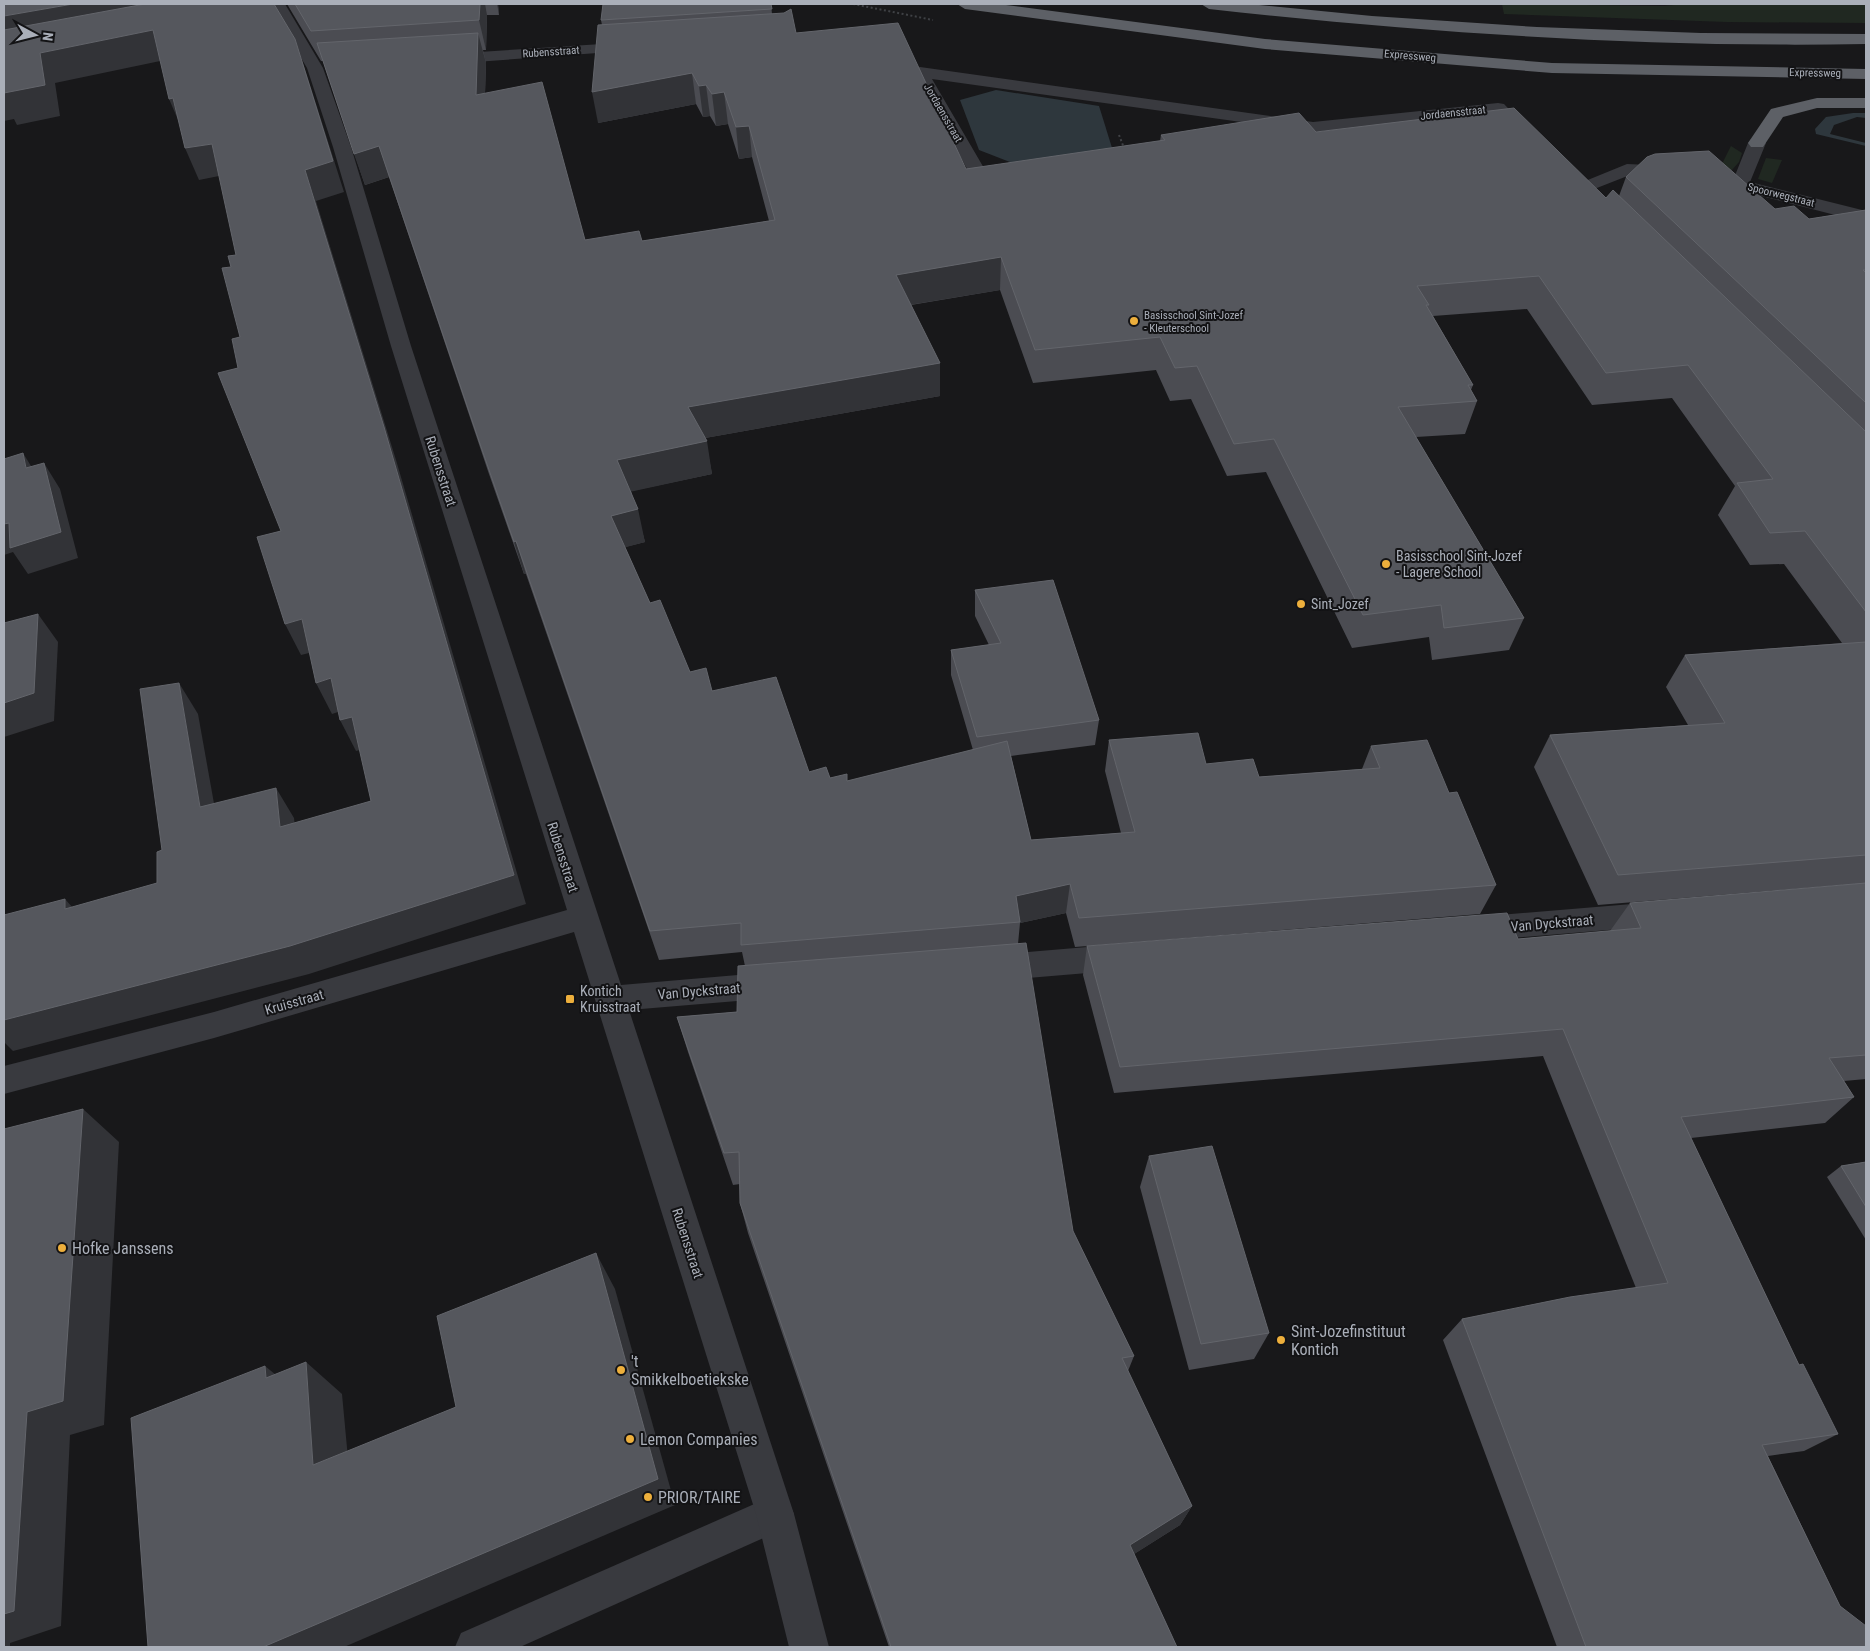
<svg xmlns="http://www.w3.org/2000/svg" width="1870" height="1651" font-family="'Roboto Condensed',sans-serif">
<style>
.green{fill:#202821}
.water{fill:#2e373d}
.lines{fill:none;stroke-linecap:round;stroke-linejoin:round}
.path{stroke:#3f4145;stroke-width:2;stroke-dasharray:2 2.5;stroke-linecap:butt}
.service{fill:#393a3f;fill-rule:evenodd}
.minor{fill:#393a3f;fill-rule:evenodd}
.trunk{fill:#5d6066;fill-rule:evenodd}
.wall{fill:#4b4c52}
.shaded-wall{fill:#323337}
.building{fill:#55575d;stroke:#63656b}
.poi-dot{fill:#edaf3c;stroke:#131315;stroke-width:2}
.labels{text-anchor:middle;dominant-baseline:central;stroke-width:4;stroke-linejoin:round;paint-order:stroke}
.far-street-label{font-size:11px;fill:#aaafb9;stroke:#131315}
.far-poi-label{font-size:11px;fill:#aaafb9;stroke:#131315;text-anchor:start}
.street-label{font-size:14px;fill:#aaafb9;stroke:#131315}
.poi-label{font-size:14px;fill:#aaafb9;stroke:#131315;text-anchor:start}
.near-poi-label{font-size:16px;fill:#aaafb9;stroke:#131315;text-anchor:start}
</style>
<rect width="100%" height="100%" fill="#18181a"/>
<!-- green -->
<g class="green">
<path d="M 1502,4 L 1664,6 L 1685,4 L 1866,4 L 1866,23 L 1727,22 L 1504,14 Z"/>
<path d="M 1731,146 L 1742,153 L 1739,162 L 1732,170 L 1719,170 Z"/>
<path d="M 1766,158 L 1782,160 L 1772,183 L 1758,179 Z"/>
</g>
<!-- water -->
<g class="water">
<path d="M 996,90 L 1099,106 L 1113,151 L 1015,164 L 979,150 L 960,100 Z"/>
<path d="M 1853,113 L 1866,113 L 1866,118 L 1857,117 L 1834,125 L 1830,134 L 1866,143 L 1866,146 L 1816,134 L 1815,129 L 1826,117 Z"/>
</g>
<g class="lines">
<!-- path -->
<g class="path">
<path d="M 853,4 L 933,20"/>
<path d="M 1119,135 L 1124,148"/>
</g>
<!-- service -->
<path class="service" d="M 775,1495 L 788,1501 L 794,1514 L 788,1527 L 520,1647 L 455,1647 L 461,1633 Z"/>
<!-- minor -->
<g class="minor">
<path d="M 269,4 L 285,4 L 323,68 L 351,147 L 411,346 L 621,985 L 774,972 L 785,976 L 789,985 L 785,994 L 774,998 L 629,1010 L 794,1514 L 829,1647 L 789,1647 L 756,1514 L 574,932 L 214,1038 L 4,1094 L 4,1066 L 214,1012 L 567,910 L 391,346 L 333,147 L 307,68 Z"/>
<path d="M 633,42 L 639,44 L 641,47 L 639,50 L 448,64 L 440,59 L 448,54 Z"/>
<path d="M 920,67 L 1313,122 L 1498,103 L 1504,104 L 1535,136 L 1532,140 L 1520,140 L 1494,114 L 1313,132 L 932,79 L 988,175 L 1003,173 L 1009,174 L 1012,178 L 1009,182 L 983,186 L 977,185 L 974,181 L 912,72 L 914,68 Z"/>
<path d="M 1757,138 L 1763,139 L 1766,143 L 1750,182 L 1866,211 L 1866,223 L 1707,182 L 1704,178 L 1707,174 L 1713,173 L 1734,178 L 1748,143 L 1751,139 Z"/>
<path d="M 1627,164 L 1671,166 L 1677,167 L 1680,171 L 1677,175 L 1671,176 L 1630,175 L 1579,195 L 1573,194 L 1570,190 L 1573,186 Z"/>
<path d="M 1656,902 L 1666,905 L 1670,914 L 1666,923 L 1656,926 L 1475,941 L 1465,938 L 1460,929 L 1465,920 L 1475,917 Z"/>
<path d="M 1123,944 L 1133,948 L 1138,957 L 1133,966 L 1123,970 L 992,981 L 982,977 L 977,968 L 982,959 L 992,955 Z"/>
</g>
<!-- trunk -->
<g class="trunk">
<path d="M 957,4 L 998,4 L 1265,39 L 1552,63 L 1866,69 L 1866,79 L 1552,73 L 1265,49 L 965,9 Z"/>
<path d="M 1201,4 L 1249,4 L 1372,16 L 1537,27 L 1701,33 L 1866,34 L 1866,44 C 1647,48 1427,33 1209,9 Z"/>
<path d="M 1817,98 L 1866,98 L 1866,108 L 1817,108 L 1783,117 L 1763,147 L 1751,147 L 1748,143 L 1771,109 Z"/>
</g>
</g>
<!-- wall -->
<g class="wall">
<path d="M 287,4 L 498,4 L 499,15 L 487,15 L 486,50 L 483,50 L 486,63 L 485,93 L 585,240 L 642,241 L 769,221 L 752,157 L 739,159 L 728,124 L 716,126 L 710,116 L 703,117 L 696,104 L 598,123 L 602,25 L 601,20 L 771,4 L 772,14 L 966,169 L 1160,141 L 1161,135 L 1316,132 L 1606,198 L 1619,196 L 1626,177 L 1775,209 L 1809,219 L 1866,210 L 1866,1079 L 1844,1081 L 1854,1097 L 1825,1123 L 1691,1138 L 1799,1365 L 1838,1434 L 1804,1451 L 1768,1456 L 1840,1606 L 1866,1647 L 1557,1647 L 1443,1340 L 1462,1319 L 1636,1288 L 1543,1056 L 1114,1093 L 1083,975 L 1087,946 L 1518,939 L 1610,931 L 1630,903 L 1866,883 L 1598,905 L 1534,767 L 1550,735 L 1688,725 L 1666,687 L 1685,655 L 1842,643 L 1784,564 L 1750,565 L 1718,515 L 1735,486 L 1672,398 L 1592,405 L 1527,309 L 1433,316 L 1473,385 L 1471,390 L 1477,401 L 1465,434 L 1416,437 L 1524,618 L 1509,650 L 1432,660 L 1429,637 L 1352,648 L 1266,472 L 1227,476 L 1191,399 L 1170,401 L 1156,370 L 1033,383 L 1000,290 L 911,305 L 940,363 L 940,396 L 705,438 L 712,474 L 631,491 L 645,542 L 625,547 L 650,603 L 690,672 L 809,772 L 830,778 L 848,781 L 973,750 L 951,675 L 951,650 L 989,645 L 975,616 L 975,590 L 1099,720 L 1095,745 L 1011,756 L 1031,840 L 1121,833 L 1105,771 L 1109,740 L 1259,777 L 1362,769 L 1371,746 L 1449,793 L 1496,885 L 1480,914 L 1075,947 L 1066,913 L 1020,923 L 1018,944 L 1073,1231 L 1134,1356 L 1128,1371 L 1192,1506 L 1180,1525 L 1134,1554 L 1177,1647 L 889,1647 L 748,1233 L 740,1203 L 740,1184 L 733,1185 L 688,1052 L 677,1017 L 737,1012 L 745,966 L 742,952 L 659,960 L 526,574 L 524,574 L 489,474 L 389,177 L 365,185 L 323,61 L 321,61 Z"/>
<path d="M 1149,1156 L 1269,1333 L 1254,1359 L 1189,1370 L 1140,1187 Z"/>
<path d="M 1866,1162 L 1866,1240 L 1827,1177 L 1841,1166 Z"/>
</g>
<!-- shaded-wall -->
<g class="shaded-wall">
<path d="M 73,4 L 245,4 L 4,49 L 4,16 Z"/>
<path d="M 480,4 L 485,4 L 487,15 L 486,50 L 479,20 Z"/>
<path d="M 497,4 L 498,4 L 499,15 Z"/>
<path d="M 153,30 L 165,60 L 55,83 L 60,116 L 17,125 L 14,119 L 4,121 L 4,93 L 40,53 Z"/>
<path d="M 478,33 L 486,63 L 484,126 L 476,95 Z"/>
<path d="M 295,39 L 305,69 L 344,192 L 316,201 L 396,460 L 526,904 L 309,974 L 13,1051 L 4,1042 L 4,1020 L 514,875 L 305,170 Z"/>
<path d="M 692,73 L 696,104 L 598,123 L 592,92 Z"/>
<path d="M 706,85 L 710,116 L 703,117 L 699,86 Z"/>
<path d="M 724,92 L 728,124 L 716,126 L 712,94 Z"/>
<path d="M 173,98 L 182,129 L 169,99 Z"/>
<path d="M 749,126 L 752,157 L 739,159 L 736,127 Z"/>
<path d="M 212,144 L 224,175 L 199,180 L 185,148 Z"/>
<path d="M 379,146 L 389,177 L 365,185 L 354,154 Z"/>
<path d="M 1001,257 L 1000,290 L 897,307 L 896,275 Z"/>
<path d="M 940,363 L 940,396 L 694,440 L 688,407 Z"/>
<path d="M 707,441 L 712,474 L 625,493 L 617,460 Z"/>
<path d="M 23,453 L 39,479 L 26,468 Z"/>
<path d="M 44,463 L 60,489 L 78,558 L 28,574 L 13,552 L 4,555 L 4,524 Z"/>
<path d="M 638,509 L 645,542 L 619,549 L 611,516 Z"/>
<path d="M 516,541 L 526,574 L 524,574 L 514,542 Z"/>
<path d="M 38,614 L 58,642 L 54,721 L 4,737 L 4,703 Z"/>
<path d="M 302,619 L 317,651 L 301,655 L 285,624 Z"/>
<path d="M 331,678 L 347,709 L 332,714 L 316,683 Z"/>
<path d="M 179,683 L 198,714 L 220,837 L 200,807 Z"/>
<path d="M 352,717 L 368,748 L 356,751 L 340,720 Z"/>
<path d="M 276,788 L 294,818 L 298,857 L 280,827 Z"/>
<path d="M 1070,884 L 1066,913 L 1020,923 L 1016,896 Z"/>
<path d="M 65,899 L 90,927 L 65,909 Z"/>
<path d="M 83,1109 L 119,1142 L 104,1425 L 70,1435 L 61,1626 L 10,1643 L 10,1647 L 4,1647 L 4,1614 L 27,1412 Z"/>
<path d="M 596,1253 L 615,1289 L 675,1505 L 344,1647 L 263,1647 Z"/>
<path d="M 306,1362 L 342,1394 L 351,1491 L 313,1465 Z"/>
<path d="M 265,1366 L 304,1398 L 266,1378 Z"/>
<path d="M 1192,1506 L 1180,1525 L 1120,1563 L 1130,1545 Z"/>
</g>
<!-- building -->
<g class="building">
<path d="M 4,4 L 73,4 L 4,16 Z"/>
<path d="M 145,4 L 274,4 L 295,39 L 333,161 L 305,170 L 384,427 L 514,875 L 290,946 L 4,1020 L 4,915 L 65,899 L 65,909 L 157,883 L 157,852 L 162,850 L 140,689 L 179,683 L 200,807 L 276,788 L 280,827 L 371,801 L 352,717 L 340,720 L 331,678 L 316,683 L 302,619 L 285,624 L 257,537 L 281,531 L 218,373 L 238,368 L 232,339 L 240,337 L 222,268 L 231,267 L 228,256 L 236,255 L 212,144 L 185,148 L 173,98 L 169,99 L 153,30 L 40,53 L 45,85 L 4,93 L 4,30 Z"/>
<path d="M 295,4 L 480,4 L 479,20 L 311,31 Z"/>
<path d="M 603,4 L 771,4 L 772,9 L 601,20 Z"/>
<path d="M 791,9 L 796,33 L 898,23 L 966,169 L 1165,140 L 1161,135 L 1299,113 L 1316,132 L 1514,108 L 1606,198 L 1613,190 L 1866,432 L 1866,612 L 1805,531 L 1770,533 L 1737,483 L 1773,479 L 1688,365 L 1606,373 L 1539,276 L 1417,286 L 1429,305 L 1426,305 L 1473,385 L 1468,385 L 1477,401 L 1398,407 L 1524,618 L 1444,628 L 1441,605 L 1363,615 L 1274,439 L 1234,444 L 1197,366 L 1175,368 L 1160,337 L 1035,350 L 1001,257 L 896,275 L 940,363 L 688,407 L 707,441 L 617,460 L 638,509 L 611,516 L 650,603 L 660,600 L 690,672 L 706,668 L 712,691 L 776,677 L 809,772 L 826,767 L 830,778 L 847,774 L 847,781 L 1007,741 L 1031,840 L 1135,832 L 1109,740 L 1198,733 L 1206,764 L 1253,759 L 1259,777 L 1380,768 L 1371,746 L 1427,740 L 1449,793 L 1457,792 L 1496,885 L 1079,918 L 1070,884 L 1016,896 L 1020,922 L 741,945 L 741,923 L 650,931 L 516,541 L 514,542 L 479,441 L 379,146 L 354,154 L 317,43 L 478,33 L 476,95 L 542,82 L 585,240 L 639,231 L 642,241 L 775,220 L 749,126 L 736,127 L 724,92 L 712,94 L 706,85 L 699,86 L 692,73 L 592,92 L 598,25 L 784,13 Z"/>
<path d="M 1709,151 L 1775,209 L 1794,206 L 1809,219 L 1866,210 L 1866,270 L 1863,270 L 1866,273 L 1866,403 L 1626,177 L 1647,157 L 1655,154 Z"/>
<path d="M 23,453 L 26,468 L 44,463 L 61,532 L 10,548 L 9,523 L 4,524 L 4,459 Z"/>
<path d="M 1053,580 L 1099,720 L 977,737 L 951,650 L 1001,643 L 975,590 Z"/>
<path d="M 38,614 L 34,693 L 4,703 L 4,623 Z"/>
<path d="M 1866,642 L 1866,855 L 1618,875 L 1550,735 L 1725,723 L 1685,655 Z"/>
<path d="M 1866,883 L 1866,1055 L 1829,1058 L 1854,1097 L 1681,1117 L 1799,1365 L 1803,1364 L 1838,1434 L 1762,1445 L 1840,1606 L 1866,1626 L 1866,1647 L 1586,1647 L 1462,1319 L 1570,1297 L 1668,1283 L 1563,1029 L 1120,1067 L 1087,946 L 1507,913 L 1518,939 L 1641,928 L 1630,903 Z"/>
<path d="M 1026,943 L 1073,1231 L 1134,1356 L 1122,1358 L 1192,1506 L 1130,1545 L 1177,1647 L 891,1647 L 740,1203 L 739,1152 L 724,1153 L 677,1017 L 737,1012 L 738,966 Z"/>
<path d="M 83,1109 L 63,1401 L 27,1412 L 14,1611 L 4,1614 L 4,1129 Z"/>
<path d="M 1212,1146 L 1269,1333 L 1201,1344 L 1149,1156 Z"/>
<path d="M 1866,1162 L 1866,1207 L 1841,1166 Z"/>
<path d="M 596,1253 L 658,1479 L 263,1647 L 148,1647 L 131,1418 L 265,1366 L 266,1378 L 306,1362 L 313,1465 L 456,1407 L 437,1316 Z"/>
</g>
<!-- markers -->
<g class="poi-dot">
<circle cx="1134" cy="321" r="5"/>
<circle cx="1386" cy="564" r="5"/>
<circle cx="1301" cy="604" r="5"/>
<rect x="565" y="994" width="10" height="10" rx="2.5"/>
<circle cx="62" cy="1248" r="5"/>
<circle cx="1281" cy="1340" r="5"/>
<circle cx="621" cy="1370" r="5"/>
<circle cx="630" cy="1439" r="5"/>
<circle cx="648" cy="1497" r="5"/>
</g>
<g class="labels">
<!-- far-street labels -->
<g class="far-street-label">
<text transform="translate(551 52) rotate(-4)">Rubensstraat</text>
<text transform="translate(1410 56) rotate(5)">Expressweg</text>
<text transform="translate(1815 73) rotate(1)">Expressweg</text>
<text transform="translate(943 113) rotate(60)">Jordaensstraat</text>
<text transform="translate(1453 113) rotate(-6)">Jordaensstraat</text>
<text transform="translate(1781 195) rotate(14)">Spoorwegstraat</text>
</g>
<!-- far-poi labels -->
<g class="far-poi-label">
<text x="1144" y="315">Basisschool Sint-Jozef<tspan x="1144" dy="13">- Kleuterschool</tspan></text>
</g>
<!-- street labels -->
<g class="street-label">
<text transform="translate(441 471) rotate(72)">Rubensstraat</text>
<text transform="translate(563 857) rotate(72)">Rubensstraat</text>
<text transform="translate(1552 923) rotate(-5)">Van Dyckstraat</text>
<text transform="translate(699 991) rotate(-5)">Van Dyckstraat</text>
<text transform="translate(294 1002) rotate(-16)">Kruisstraat</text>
<text transform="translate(688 1243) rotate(72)">Rubensstraat</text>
</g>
<!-- poi labels -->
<g class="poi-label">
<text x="1396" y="556">Basisschool Sint-Jozef<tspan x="1396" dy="16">- Lagere School</tspan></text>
<text x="1311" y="604">Sint_Jozef</text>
<text x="580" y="991">Kontich<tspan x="580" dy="16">Kruisstraat</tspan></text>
</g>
<!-- near-poi labels -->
<g class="near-poi-label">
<text x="72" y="1248">Hofke Janssens</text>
<text x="1291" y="1331">Sint-Jozefinstituut<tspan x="1291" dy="18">Kontich</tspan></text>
<text x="631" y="1361">'t<tspan x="631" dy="18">Smikkelboetiekske</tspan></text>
<text x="640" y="1439">Lemon Companies</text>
<text x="658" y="1497">PRIOR/TAIRE</text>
</g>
</g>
<!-- border -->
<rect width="1870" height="1651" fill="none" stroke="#aaafb9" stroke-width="10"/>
<!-- north arrow -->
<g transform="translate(35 35) rotate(97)" stroke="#131315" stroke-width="4" paint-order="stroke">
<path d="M0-4L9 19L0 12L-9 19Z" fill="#aaafb9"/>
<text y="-8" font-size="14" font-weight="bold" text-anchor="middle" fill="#aaafb9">N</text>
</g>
</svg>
